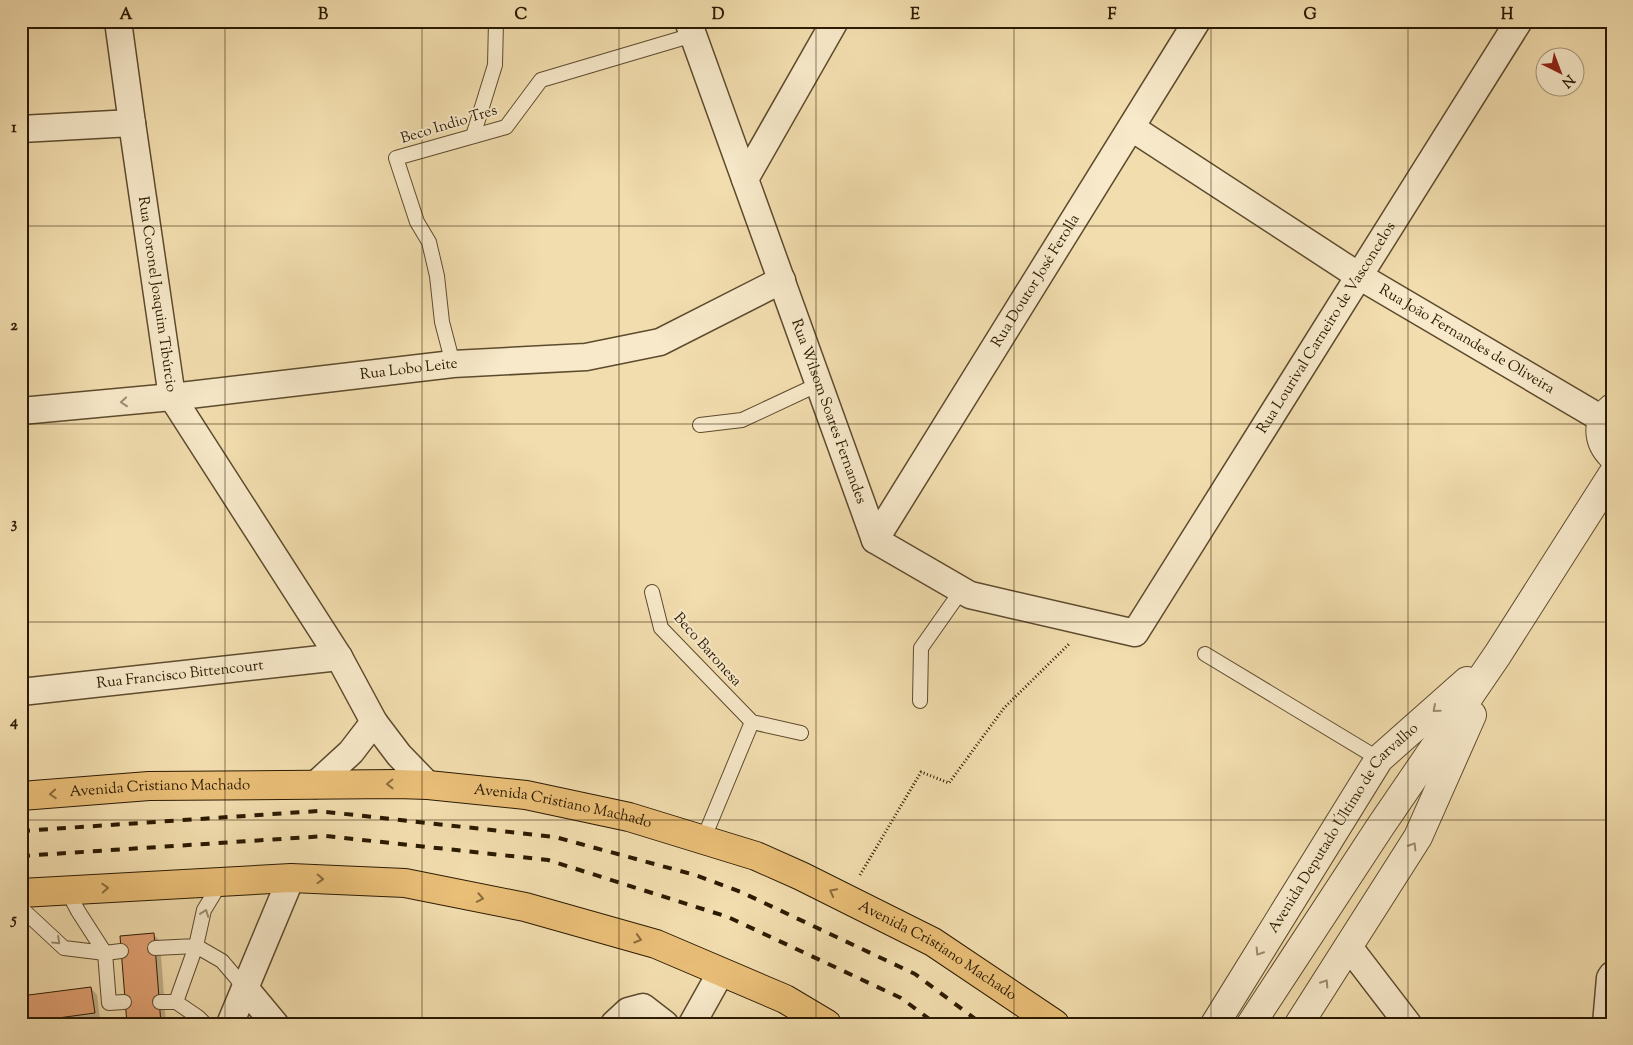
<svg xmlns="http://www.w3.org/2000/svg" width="1633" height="1045" font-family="'Sorts Mill Goudy',serif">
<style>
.shadow{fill:#0003}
.building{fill:#e3a274;stroke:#2b1a02}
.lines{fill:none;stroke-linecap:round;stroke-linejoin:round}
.service-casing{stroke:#5d4b2d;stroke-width:16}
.minor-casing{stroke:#5d4b2d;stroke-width:29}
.tertiary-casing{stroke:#5d4b2d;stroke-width:30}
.trunk-casing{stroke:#2b1a02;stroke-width:30}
.path{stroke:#2b1a02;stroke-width:3;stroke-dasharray:1 2.5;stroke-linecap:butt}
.service{stroke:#f7e9ca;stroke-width:14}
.minor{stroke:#f7e9ca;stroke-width:26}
.tertiary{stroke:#f7e9ca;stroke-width:28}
.trunk{stroke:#e9be77;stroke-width:28}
.rail{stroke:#2b1a02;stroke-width:4;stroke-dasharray:9 9;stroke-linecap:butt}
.oneway{stroke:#9b8c70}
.oneway2{stroke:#8a6c3c}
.grid{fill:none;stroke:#2b1a02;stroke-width:1;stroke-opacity:0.55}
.labels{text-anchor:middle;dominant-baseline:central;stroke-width:4;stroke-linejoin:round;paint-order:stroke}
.street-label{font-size:15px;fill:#2b1a02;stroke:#f7e9ca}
.neatline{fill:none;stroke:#2b1a02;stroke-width:2}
.grid-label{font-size:16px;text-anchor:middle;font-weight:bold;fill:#2b1a02}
</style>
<rect width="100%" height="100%" fill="#f2ddae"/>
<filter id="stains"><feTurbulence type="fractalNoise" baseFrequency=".004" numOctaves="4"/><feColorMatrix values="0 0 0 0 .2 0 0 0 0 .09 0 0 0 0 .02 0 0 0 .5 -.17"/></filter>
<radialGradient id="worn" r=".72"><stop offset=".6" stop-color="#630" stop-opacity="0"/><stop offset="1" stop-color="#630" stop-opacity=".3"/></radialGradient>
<!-- shadow -->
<g class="shadow">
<path d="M 154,935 L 160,941 L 166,1024 L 129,1024 Z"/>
<path d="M 91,988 L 97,995 L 100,1019 L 64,1024 L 21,1024 L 21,998 Z"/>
</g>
<!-- building -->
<g class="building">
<path d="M 154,933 L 161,1024 L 127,1024 L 120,936 Z"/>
<path d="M 91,987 L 95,1013 L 21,1023 L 21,996 Z"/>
</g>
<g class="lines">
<defs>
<g id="service">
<path d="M 473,136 L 495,65 L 496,21"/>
<path d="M 453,364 L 442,322 L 437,276 L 429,242 L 417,222 L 396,158 L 506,127 L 541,80 L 693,35"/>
<path d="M 700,425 L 742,420 L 819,384"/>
<path d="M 652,592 L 661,628 L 752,722 L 801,733"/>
<path d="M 1205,654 L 1379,759"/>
<path d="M 920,701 L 921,648 L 961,591"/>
<path d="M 703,840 L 752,722"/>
<path d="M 67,890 L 78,911 L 105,953 L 109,1003 L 124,1002"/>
<path d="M 21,908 L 64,948 L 105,953 L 121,951"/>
<path d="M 155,948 L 196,946 L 204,910 L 221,882"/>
<path d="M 160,1002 L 176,1002"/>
<path d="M 205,1024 L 198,1017 L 176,1002 L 196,946 L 222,961 L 245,988"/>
</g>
<g id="minor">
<path id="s1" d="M 118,21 L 132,123 L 172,397 L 339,657 L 374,722 L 399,755 L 428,785"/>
<path id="s2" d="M 688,21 L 875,540 L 970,595 L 1135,633 L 1519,21"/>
<path id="s3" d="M 1132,128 L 1359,276 L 1602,419"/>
<path d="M 21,129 L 132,123"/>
<path d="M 745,179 L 835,21"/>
<path id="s4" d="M 21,411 L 172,397 L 453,364 L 586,357 L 660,342 L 782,280"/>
<path id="s5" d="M 875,540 L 1197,21"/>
<path id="s6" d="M 21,692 L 339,657"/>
<path d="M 315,785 L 351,752 L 374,722"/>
<path d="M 1349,947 L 1408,1024"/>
<path d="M 245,988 L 275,1024"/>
<path d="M 230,1024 L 291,878"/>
<path d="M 614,1024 L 628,1011 L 643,1007 L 665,1024"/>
<path d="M 692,1024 L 721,972"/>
<path d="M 1606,1024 L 1610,978 L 1612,975"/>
</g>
<g id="tertiary">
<path d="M 1612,408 C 1595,422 1598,442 1612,456"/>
<path id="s7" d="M 1215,1024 L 1379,759 L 1467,681"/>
<path d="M 1251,1024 L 1380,827 L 1498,654 L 1612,475"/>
<path d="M 1299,1024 L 1418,837 L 1472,715"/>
</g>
<g id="trunk">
<path id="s8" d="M 21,796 L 149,786 L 397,784 L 428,785 L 526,795 L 629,817 L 756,856 L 801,876 L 933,942 L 1055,1024"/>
<path d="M 21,893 L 291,878 L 405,883 L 525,907 L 656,944 L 785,999 L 827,1024"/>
</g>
</defs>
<!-- service casing -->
<use href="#service" class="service-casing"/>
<!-- minor casing -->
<use href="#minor" class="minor-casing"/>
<!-- tertiary casing -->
<use href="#tertiary" class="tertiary-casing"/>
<!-- trunk casing -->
<use href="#trunk" class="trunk-casing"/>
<!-- path -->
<path class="path" d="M 860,875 L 921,772 L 949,783 L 1004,708 L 1069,644"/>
<!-- service -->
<use href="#service" class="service"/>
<!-- minor -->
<use href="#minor" class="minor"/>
<!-- tertiary -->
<use href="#tertiary" class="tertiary"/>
<!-- trunk -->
<use href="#trunk" class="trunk"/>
<!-- rail -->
<g class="rail">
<path d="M 21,831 L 318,811 L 555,837 L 695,875 L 741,892 L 915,974 L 982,1024"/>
<path d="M 21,856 L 326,836 L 548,860 L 728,917 L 901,998 L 936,1024"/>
</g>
</g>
<!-- one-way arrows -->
<defs><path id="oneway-chevron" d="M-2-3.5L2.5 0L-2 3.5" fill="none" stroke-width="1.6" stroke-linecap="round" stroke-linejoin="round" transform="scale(1.25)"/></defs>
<g class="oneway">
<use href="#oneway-chevron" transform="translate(124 402) rotate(175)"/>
<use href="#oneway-chevron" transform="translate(1436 709) rotate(139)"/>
<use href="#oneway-chevron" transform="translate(1413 846) rotate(-58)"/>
<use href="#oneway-chevron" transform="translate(205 913) rotate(-70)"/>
<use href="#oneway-chevron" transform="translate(57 941) rotate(43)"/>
<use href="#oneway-chevron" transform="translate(1259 952) rotate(122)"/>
<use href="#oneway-chevron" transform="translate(1325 983) rotate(-57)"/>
</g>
<g class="oneway2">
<use href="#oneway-chevron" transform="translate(390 784) rotate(179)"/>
<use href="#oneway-chevron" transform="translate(53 794) rotate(176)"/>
<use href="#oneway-chevron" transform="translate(320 879) rotate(2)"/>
<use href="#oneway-chevron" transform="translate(105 888) rotate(-3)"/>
<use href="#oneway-chevron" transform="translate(833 892) rotate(-153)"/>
<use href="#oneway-chevron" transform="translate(480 898) rotate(11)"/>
<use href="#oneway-chevron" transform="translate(638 939) rotate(16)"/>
</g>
<!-- grid -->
<path class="grid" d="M 225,21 L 225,1024M 422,21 L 422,1024M 619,21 L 619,1024M 816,21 L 816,1024M 1014,21 L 1014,1024M 1211,21 L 1211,1024M 1408,21 L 1408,1024M 21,226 L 1612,226M 21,424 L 1612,424M 21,622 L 1612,622M 21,820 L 1612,820"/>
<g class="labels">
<!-- street labels -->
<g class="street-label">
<text transform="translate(449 125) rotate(-17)">Beco Indio Tres</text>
<text stroke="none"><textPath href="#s5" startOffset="305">Rua Doutor José Ferolla</textPath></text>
<text stroke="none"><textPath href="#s1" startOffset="276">Rua Coronel Joaquim Tibúrcio</textPath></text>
<text stroke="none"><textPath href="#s2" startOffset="1191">Rua Lourival Carneiro de Vasconcelos</textPath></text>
<text stroke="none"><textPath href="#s3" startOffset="396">Rua João Fernandes de Oliveira</textPath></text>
<text stroke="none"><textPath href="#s4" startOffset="390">Rua Lobo Leite</textPath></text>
<text stroke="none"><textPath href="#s2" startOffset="415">Rua Wilsom Soares Fernandes</textPath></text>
<text transform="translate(707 650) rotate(48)">Beco Baronesa</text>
<text stroke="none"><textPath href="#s6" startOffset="160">Rua Francisco Bittencourt</textPath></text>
<text stroke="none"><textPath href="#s8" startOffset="139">Avenida Cristiano Machado</textPath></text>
<text stroke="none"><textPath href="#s8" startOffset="544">Avenida Cristiano Machado</textPath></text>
<text stroke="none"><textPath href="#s7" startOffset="235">Avenida Deputado Último de Carvalho</textPath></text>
<text stroke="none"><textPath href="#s8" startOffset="949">Avenida Cristiano Machado</textPath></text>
</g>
</g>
<!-- margin -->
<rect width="1633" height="1045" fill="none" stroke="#f2ddae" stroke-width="55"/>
<!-- north arrow -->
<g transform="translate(1560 72) rotate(138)"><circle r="24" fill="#f7e9ca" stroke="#a5967a"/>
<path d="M0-4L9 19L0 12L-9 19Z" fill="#8f2418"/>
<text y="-8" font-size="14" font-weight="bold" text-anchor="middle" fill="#2b1a02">N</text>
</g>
<rect x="28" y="28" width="1578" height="990" class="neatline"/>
<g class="grid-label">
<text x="126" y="19">A</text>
<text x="323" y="19">B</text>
<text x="521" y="19">C</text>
<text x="718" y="19">D</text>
<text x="915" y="19">E</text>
<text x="1112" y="19">F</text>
<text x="1310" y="19">G</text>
<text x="1507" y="19">H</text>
<text x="14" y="132">1</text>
<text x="14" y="330">2</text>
<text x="14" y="528">3</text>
<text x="14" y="726">4</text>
<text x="14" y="924">5</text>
</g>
<rect width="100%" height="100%" filter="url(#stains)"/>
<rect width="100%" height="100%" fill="url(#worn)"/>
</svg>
